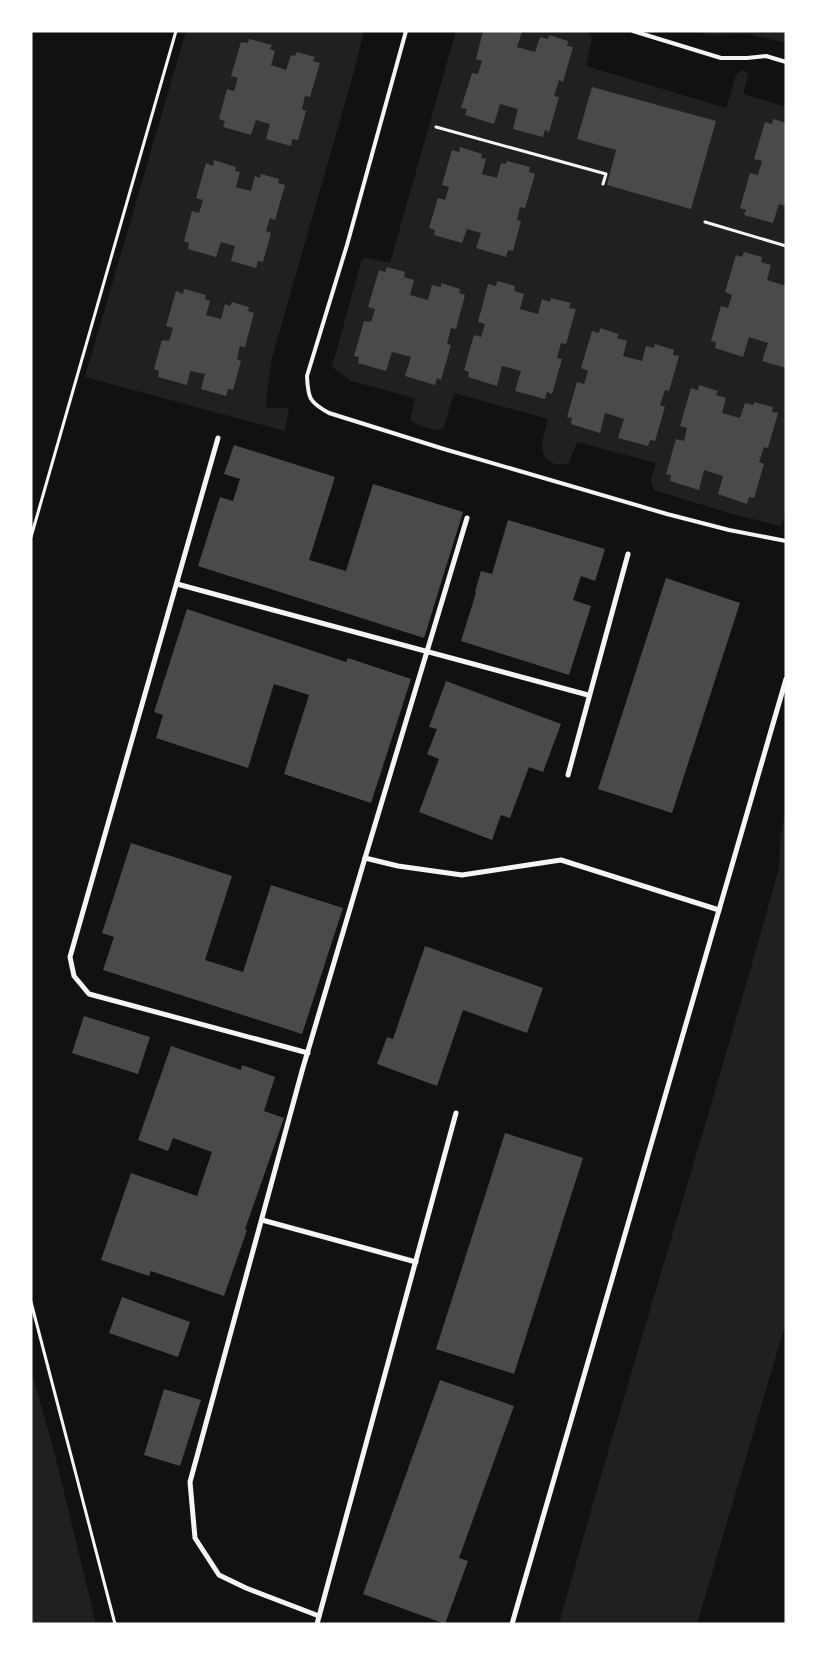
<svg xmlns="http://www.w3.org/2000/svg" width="817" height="1655" font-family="'PT Sans',sans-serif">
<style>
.green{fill:#202020}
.building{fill:#4a4a4a}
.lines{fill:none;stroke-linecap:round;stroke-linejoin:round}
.path{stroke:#f5f5f5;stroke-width:3}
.service{stroke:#f5f5f5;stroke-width:4}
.minor{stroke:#f5f5f5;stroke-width:5}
</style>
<rect width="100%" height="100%" fill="#111"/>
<!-- green -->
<g class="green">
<path d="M 186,31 L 364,31 L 355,68 L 272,358 L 267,392 L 266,408 L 289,408 L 285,431 L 85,377 Z"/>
<path d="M 456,31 L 589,31 L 592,39 L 586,66 L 726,108 L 736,75 L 742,70 L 746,72 L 748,75 L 743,94 L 786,107 L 786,510 L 781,526 L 729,513 L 654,490 L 651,480 L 656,463 L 577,442 L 569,463 C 563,465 559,465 553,463 C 534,455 545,434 548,419 L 454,393 L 443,429 C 433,432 419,426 411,421 L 411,415 L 415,398 L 351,381 L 332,367 L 361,262 L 364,257 L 390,263 Z"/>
<path d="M 691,31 L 786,31 L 786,43 L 748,34 L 709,35 Z"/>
<path d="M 786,806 L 786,1322 L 697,1624 L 559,1624 C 629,1371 709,1121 779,868 L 780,841 Z"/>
<path d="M 31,1369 L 55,1455 L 96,1624 L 31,1624 Z"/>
</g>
<!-- building -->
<g class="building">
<path d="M 483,31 L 522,32 L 517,47 L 535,52 L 540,37 L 548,39 L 549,35 L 568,41 L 567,46 L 573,47 L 563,82 L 559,80 L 554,96 L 559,97 L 549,132 L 545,130 L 543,137 L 513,129 L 518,109 L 500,104 L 494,124 L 465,115 L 467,109 L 461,108 L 472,73 L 478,74 L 482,61 L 476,59 Z"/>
<path d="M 249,39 L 272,45 L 270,49 L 275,51 L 271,65 L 286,70 L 291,55 L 295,56 L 297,52 L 315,57 L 313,61 L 320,63 L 310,97 L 305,96 L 302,109 L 306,111 L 298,140 L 292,139 L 291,146 L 266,139 L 270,124 L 256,120 L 251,135 L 223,127 L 225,121 L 219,119 L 227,89 L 234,91 L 238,78 L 231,76 L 241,42 L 248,43 Z"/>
<path d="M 592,87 L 716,121 L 691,209 L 607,185 L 616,150 L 577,139 Z"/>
<path d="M 773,119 L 786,123 L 786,206 L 779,204 L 773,223 L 744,215 L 746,210 L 740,208 L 750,173 L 758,175 L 762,161 L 754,159 L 765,122 L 772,124 Z"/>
<path d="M 460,147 L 482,154 L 481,158 L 486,159 L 482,174 L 497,178 L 501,163 L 506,164 L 507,161 L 530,167 L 529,172 L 535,174 L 525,208 L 520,207 L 517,220 L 521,221 L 513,251 L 508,250 L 506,257 L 476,248 L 481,233 L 467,229 L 462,243 L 434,235 L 435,230 L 429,228 L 438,198 L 445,200 L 449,187 L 442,185 L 452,150 L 459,152 Z"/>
<path d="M 214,160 L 236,167 L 235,171 L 240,172 L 236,187 L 243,189 L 251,191 L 255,176 L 260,178 L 261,174 L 279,179 L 278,183 L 285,185 L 275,220 L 270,218 L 266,231 L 271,233 L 263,262 L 258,261 L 256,268 L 231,261 L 235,246 L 221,242 L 216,257 L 188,249 L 189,243 L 184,241 L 192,211 L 199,213 L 203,200 L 196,198 L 206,163 L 213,166 Z"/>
<path d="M 744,252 L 762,257 L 761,262 L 771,265 L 767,280 L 786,286 L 786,368 L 762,361 L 768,343 L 749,337 L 743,357 L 715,348 L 716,342 L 711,341 L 721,306 L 728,308 L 732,295 L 725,292 L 736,255 L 742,257 Z"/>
<path d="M 387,267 L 405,272 L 404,277 L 414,280 L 410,295 L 428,300 L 432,285 L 441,287 L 441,283 L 460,289 L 459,293 L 465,295 L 456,329 L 451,328 L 447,344 L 451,345 L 441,380 L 437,378 L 435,385 L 405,376 L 411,357 L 392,352 L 386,371 L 358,363 L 359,357 L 354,356 L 364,321 L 371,322 L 375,309 L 368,307 L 379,270 L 385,272 Z"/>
<path d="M 497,281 L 515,286 L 514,291 L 524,294 L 520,309 L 538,314 L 542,299 L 550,302 L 551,298 L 571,303 L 569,308 L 576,309 L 566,344 L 561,343 L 557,358 L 562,359 L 552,394 L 547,392 L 545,399 L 515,391 L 521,371 L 502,366 L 497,386 L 468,377 L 469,372 L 464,370 L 474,335 L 481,337 L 485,324 L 478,322 L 488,284 L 496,286 Z"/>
<path d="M 184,289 L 206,295 L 205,299 L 210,301 L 206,315 L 221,319 L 225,304 L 230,306 L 232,302 L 249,307 L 248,311 L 254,313 L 245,347 L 240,346 L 237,359 L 241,361 L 233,390 L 228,389 L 226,396 L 201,389 L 205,374 L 190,371 L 187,385 L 158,377 L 159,371 L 154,369 L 162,340 L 169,341 L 173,328 L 166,326 L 176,291 L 183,294 Z"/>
<path d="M 600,328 L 619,334 L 617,338 L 627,341 L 623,356 L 642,361 L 646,346 L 654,348 L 655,344 L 674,350 L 673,355 L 679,356 L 669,391 L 665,390 L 660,405 L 665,407 L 655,441 L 650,440 L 648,446 L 618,438 L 624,419 L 605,413 L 600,433 L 571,424 L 572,418 L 567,417 L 577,382 L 584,384 L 588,371 L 581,368 L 592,331 L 599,333 Z"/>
<path d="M 699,385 L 718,391 L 716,395 L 726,398 L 722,413 L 740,418 L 745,403 L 753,405 L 754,402 L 773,407 L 772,412 L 778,413 L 768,448 L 764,447 L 759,462 L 764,464 L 754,498 L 749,497 L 747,504 L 718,494 L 723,476 L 704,470 L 699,490 L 670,481 L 671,475 L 666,474 L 676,439 L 684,441 L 687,428 L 680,426 L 691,388 L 698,390 Z"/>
<path d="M 234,445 L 335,477 L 309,560 L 346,571 L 373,484 L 463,512 L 424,638 L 198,566 L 220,497 L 233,501 L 240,479 L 224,474 Z"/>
<path d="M 508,520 L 605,549 L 595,581 L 581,576 L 573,600 L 591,606 L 569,675 L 461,641 L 476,593 L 475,592 L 481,571 L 492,574 Z"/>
<path d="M 666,578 L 740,603 L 672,813 L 598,789 Z"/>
<path d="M 187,609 L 346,662 L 348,658 L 411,679 L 371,803 L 284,774 L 309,695 L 274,684 L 248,768 L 156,738 L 163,715 L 154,712 Z"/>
<path d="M 446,681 L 561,724 L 543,772 L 529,767 L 510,818 L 501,815 L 492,840 L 419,812 L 439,759 L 427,754 L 437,729 L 429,727 Z"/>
<path d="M 131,843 L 232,876 L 205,960 L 243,972 L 271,885 L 343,908 L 302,1034 L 103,970 L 114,937 L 102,933 Z"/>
<path d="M 425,946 L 543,988 L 527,1033 L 463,1010 L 437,1086 L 377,1064 L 387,1037 L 393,1039 Z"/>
<path d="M 84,1016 L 150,1037 L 138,1074 L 72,1053 Z"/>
<path d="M 171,1046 L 241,1070 L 242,1065 L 275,1077 L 264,1111 L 284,1118 L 245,1229 L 247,1230 L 224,1296 L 151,1271 L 149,1276 L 101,1260 L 131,1173 L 197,1196 L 212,1152 L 173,1138 L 168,1151 L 138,1140 Z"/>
<path d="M 505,1133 L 583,1158 L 514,1374 L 436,1349 Z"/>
<path d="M 122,1297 L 190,1322 L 178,1357 L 109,1333 Z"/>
<path d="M 440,1380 L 514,1406 L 459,1558 L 468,1561 L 445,1624 L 363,1594 Z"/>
<path d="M 164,1389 L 201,1400 L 180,1466 L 144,1455 Z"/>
</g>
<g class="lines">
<!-- path -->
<g class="path">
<path d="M 436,127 L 606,174 L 603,184"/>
<path d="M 705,222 L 786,246"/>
<path d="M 31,537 L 176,31"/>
<path d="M 31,1302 L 115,1624"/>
</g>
<!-- service -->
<g class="service">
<path d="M 406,31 L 347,245 L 307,376 C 308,398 309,402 329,413 L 444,449 L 667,514 L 729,530 L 786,541"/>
<path d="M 633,31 L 721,58 L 747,58 L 766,56 L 786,62"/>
</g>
<!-- minor -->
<g class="minor">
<path d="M 218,438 L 70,957 L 74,976 L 89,994 L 308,1053"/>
<path d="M 467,518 L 365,858 L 398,866 L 462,875 L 561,860 L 719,910"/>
<path d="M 177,584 L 588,695"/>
<path d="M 568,775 L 628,554"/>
<path d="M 262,1220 L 416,1262"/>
<path d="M 319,1616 L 246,1588 L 219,1575 L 195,1538 L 190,1482 L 302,1071 L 365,858"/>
<path d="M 317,1624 L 456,1113"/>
<path d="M 512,1624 L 786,679"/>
</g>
</g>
<!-- border -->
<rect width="817" height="1655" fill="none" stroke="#ffffff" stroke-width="65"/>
</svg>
